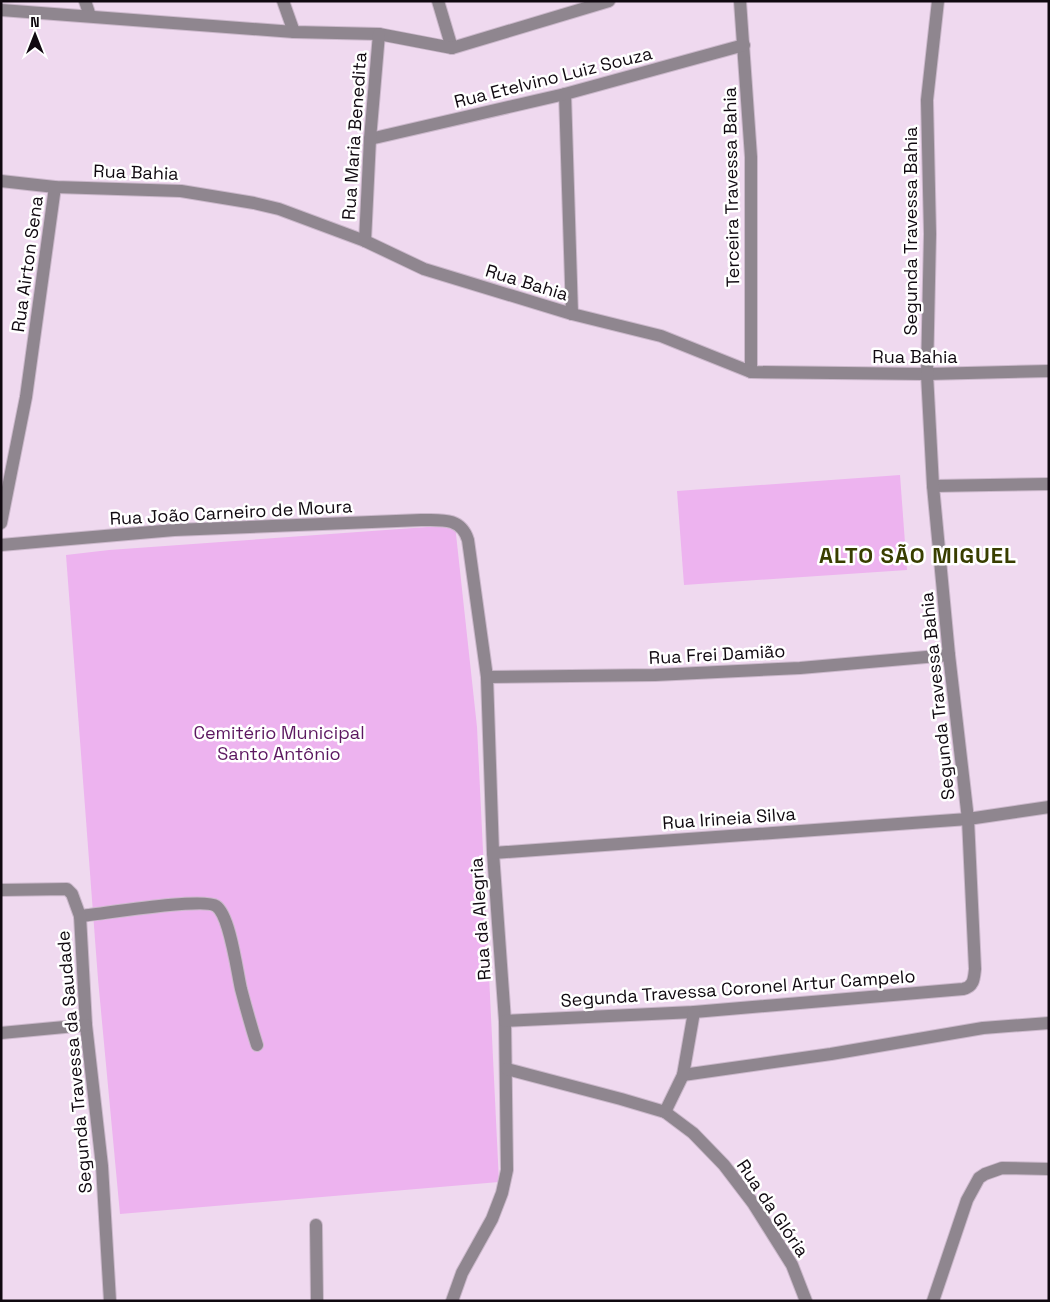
<svg xmlns="http://www.w3.org/2000/svg" width="1050" height="1302" font-family="'Space Grotesk',sans-serif">
<style>
.green{fill:#edb3ef}
.lines{fill:none;stroke-linecap:round;stroke-linejoin:round}
.lane-casing{stroke:#cbb8cb;stroke-width:14}
.street-casing{stroke:#cbb8cb;stroke-width:14}
.lane{stroke:#8f868f;stroke-width:12}
.street{stroke:#8f868f;stroke-width:12}
.labels{text-anchor:middle;dominant-baseline:central;stroke-width:5;stroke-linejoin:round;paint-order:stroke}
.street-label{font-size:18px;fill:#100910;stroke:#fff}
.park-label{font-size:18px;fill:#5c1760;stroke:#fff}
.district-label{font-size:22px;font-weight:bold;letter-spacing:1px;fill:#383e00;stroke:#fff}
</style>
<rect width="100%" height="100%" fill="#efd9ef"/>
<!-- green -->
<g class="green">
<path d="M 900,475 L 907,570 L 684,585 L 677,491 Z"/>
<path d="M 455,525 L 477,727 L 499,1182 L 120,1214 L 98,979 L 66,555 L 109,550 Z"/>
</g>
<g class="lines">
<defs>
<path id="lane" d="M 80,916 C 102,914 203,897 216,906 C 230,915 237,972 241,989 C 246,1008 251,1026 257,1045"/>
<g id="street">
<path d="M 85,1 L 90,16"/>
<path d="M 283,1 L 294,32"/>
<path d="M 438,1 L 452,48"/>
<path d="M 740,1 L 751,157 L 751,372"/>
<path d="M 1,10 L 294,32 L 379,34 L 452,48 L 609,1"/>
<path d="M 565,94 L 572,314"/>
<path d="M 370,139 L 565,94 L 744,45"/>
<path d="M 1,181 L 55,187 L 181,191 L 254,203 L 279,209 L 365,241 L 424,269 L 572,314 L 661,336 L 751,372 L 927,374 L 1049,371"/>
<path d="M 365,241 L 370,139 L 379,34"/>
<path d="M 933,486 L 1049,484"/>
<path d="M 1,523 L 26,397 L 55,187"/>
<path d="M 1,545 L 174,530 L 421,520 C 441,520 461,517 468,540 L 487,677 L 493,853 L 505,1021 L 507,1170 L 502,1193 L 492,1219 L 462,1273 L 452,1301"/>
<path d="M 487,677 L 655,675 L 800,668 L 949,655"/>
<path d="M 493,853 L 968,819 L 1049,807"/>
<path d="M 1,890 L 67,889 L 72,894 L 80,916 L 86,1025 L 102,1166 L 110,1301"/>
<path d="M 505,1021 L 694,1012 L 963,989 C 974,987 974,978 975,969 L 968,819 L 949,655 L 933,486 L 927,374 L 930,234 L 927,100 L 938,1"/>
<path d="M 1,1033 L 86,1025"/>
<path d="M 507,1069 L 621,1099 L 665,1112 L 693,1133 L 724,1165 L 753,1203 L 792,1265 L 806,1301"/>
<path d="M 683,1075 L 831,1054 L 983,1028 L 1049,1023"/>
<path d="M 665,1112 L 683,1075 L 694,1012"/>
<path d="M 316,1225 L 317,1301"/>
<path d="M 933,1301 L 967,1200 L 979,1178 L 985,1174 L 1002,1168 L 1049,1169"/>
</g>
</defs>
<!-- lane casing -->
<use href="#lane" class="lane-casing"/>
<!-- street casing -->
<use href="#street" class="street-casing"/>
<!-- lane -->
<use href="#lane" class="lane"/>
<!-- street -->
<use href="#street" class="street"/>
</g>
<g class="labels">
<!-- street labels -->
<g class="street-label">
<text transform="translate(553 77) rotate(-14)">Rua Etelvino Luiz Souza</text>
<text transform="translate(354 136) rotate(-86)">Rua Maria Benedita</text>
<text transform="translate(136 172) rotate(2)">Rua Bahia</text>
<text transform="translate(731 187) rotate(-91)">Terceira Travessa Bahia</text>
<text transform="translate(910 231) rotate(-90)">Segunda Travessa Bahia</text>
<text transform="translate(27 264) rotate(-82)">Rua Airton Sena</text>
<text transform="translate(527 282) rotate(17)">Rua Bahia</text>
<text x="915" y="356">Rua Bahia</text>
<text transform="translate(231 512) rotate(-3)">Rua João Carneiro de Moura</text>
<text transform="translate(717 654) rotate(-3)">Rua Frei Damião</text>
<text transform="translate(937 696) rotate(-96)">Segunda Travessa Bahia</text>
<text transform="translate(729 818) rotate(-4)">Rua Irineia Silva</text>
<text transform="translate(480 919) rotate(-94)">Rua da Alegria</text>
<text transform="translate(738 988) rotate(-4)">Segunda Travessa Coronel Artur Campelo</text>
<text transform="translate(74 1062) rotate(-95)">Segunda Travessa da Saudade</text>
<text transform="translate(773 1208) rotate(56)">Rua da Glória</text>
</g>
<!-- park labels -->
<g class="park-label">
<text x="279" y="732">Cemitério Municipal<tspan x="279" dy="21">Santo Antônio</tspan></text>
</g>
<!-- district labels -->
<g class="district-label">
<text x="918" y="555">ALTO SÃO MIGUEL</text>
</g>
</g>
<!-- border -->
<rect width="1050" height="1302" fill="none" stroke="#100910" stroke-width="5"/>
<!-- north arrow -->
<g transform="translate(35 35)" stroke="#ffffff" stroke-width="4" paint-order="stroke">
<path d="M0-4L9 19L0 12L-9 19Z" fill="#100910"/>
<text y="-8" font-size="14" font-weight="bold" text-anchor="middle" fill="#100910">N</text>
</g>
</svg>
